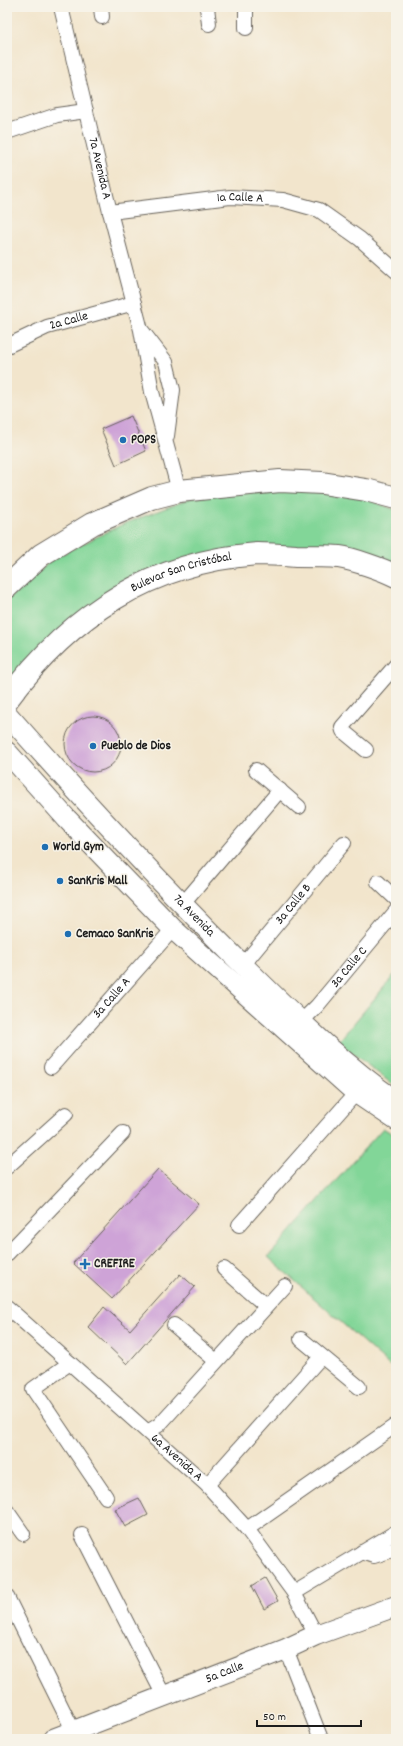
<svg xmlns="http://www.w3.org/2000/svg" width="403" height="1746" font-family="Dekko,sans-serif">
<style>
.green{fill:#82d698;stroke:#4f795a}
.building{fill:#cea3d7}
.lines{fill:none;stroke-linecap:round;stroke-linejoin:round}
.street-casing{stroke:#67625a;stroke-width:16}
.secondary-casing{stroke:#67625a;stroke-width:22}
.primary-casing{stroke:#67625a;stroke-width:24}
.street{stroke:#fff;stroke-width:14}
.secondary{stroke:#fff;stroke-width:20}
.primary{stroke:#fff;stroke-width:22}
.poi-dot{fill:#1f6fb2;stroke:#f7f3e8;stroke-width:1.5}
.labels{text-anchor:middle;dominant-baseline:central;stroke-width:3;stroke-linejoin:round;paint-order:stroke}
.street-label{font-size:13px;fill:#1c1c1c;stroke:#f7f3e8}
.poi-label{font-size:13px;font-weight:bold;fill:#1c1c1c;stroke:#f7f3e8;text-anchor:start}
</style>
<rect width="100%" height="100%" fill="#f7f3e8"/>
<filter id="ink" filterUnits="userSpaceOnUse"><feTurbulence type="fractalNoise" baseFrequency=".025" numOctaves="2"/><feDisplacementMap in="SourceGraphic" scale="8" xChannelSelector="R" yChannelSelector="G"/><feConvolveMatrix kernelMatrix="1 2 1 2 8 2 1 2 1" color-interpolation-filters="sRGB"/></filter>
<filter id="wash" filterUnits="userSpaceOnUse"><feTurbulence type="fractalNoise" baseFrequency=".012" numOctaves="4" result="noise"/><feDisplacementMap in="SourceGraphic" scale="16" xChannelSelector="R" yChannelSelector="G"/><feGaussianBlur stdDeviation="0.9" result="paint"/><feColorMatrix in="noise" values="0 0 0 0 0 0 0 0 0 0 0 0 0 0 0 0 0 1.4 0 .05"/><feComposite in="paint" operator="in"/></filter>
<g filter="url(#wash)">
<rect width="100%" height="100%" fill="#f2e5cc"/>
<!-- green -->
<g class="green">
<path d="M 280,487 L 364,498 L 396,510 L 396,570 L 338,552 L 147,575 L 7,691 L 7,600 L 54,558 L 121,525 L 192,498 Z"/>
<path d="M 396,973 L 396,1087 L 338,1042 Z"/>
<path d="M 383,1128 L 396,1136 L 396,1359 L 390,1366 L 268,1257 Z"/>
</g>
<g id="blocks">
<!-- building -->
<g class="building">
<path d="M 131,416 L 146,451 L 116,465 L 101,429 Z"/>
<circle cx="93" cy="744" r="28"/>
<path d="M 158,1169 L 199,1204 L 112,1299 L 73,1263 Z"/>
<path d="M 180,1274 L 195,1287 L 127,1364 L 88,1327 L 104,1307 L 130,1330 Z"/>
<path d="M 139,1498 L 148,1515 L 125,1527 L 115,1509 Z"/>
<path d="M 265,1578 L 278,1601 L 264,1609 L 252,1586 Z"/>
</g>
</g>
</g>
<g filter="url(#ink)">
<use href="#blocks" fill-opacity="0" stroke="#67625a" stroke-width="1"/>
<g class="lines">
<defs>
<g id="street">
<path id="s1" d="M 61,7 L 110,212 L 141,330 L 152,392 L 179,491"/>
<path d="M 101,7 L 102,17"/>
<path d="M 207,7 L 209,24"/>
<path d="M 246,7 L 246,28"/>
<path d="M 7,132 L 57,115 L 86,111"/>
<path id="s2" d="M 110,212 L 230,197 L 283,200 L 319,210 L 360,239 L 396,271"/>
<path d="M 143,332 L 166,362 L 173,390 L 167,436"/>
<path id="s3" d="M 7,346 L 47,327 L 134,303"/>
<path d="M 366,750 L 343,731 L 342,727 L 396,665"/>
<path d="M 256,770 L 299,807"/>
<path d="M 378,882 L 396,899"/>
<path d="M 182,905 L 280,790"/>
<path id="s4" d="M 243,965 L 344,843"/>
<path id="s5" d="M 301,1022 L 317,1006 L 396,911"/>
<path id="s6" d="M 51,1067 L 173,929"/>
<path d="M 7,1167 L 66,1114"/>
<path d="M 239,1225 L 356,1093"/>
<path d="M 7,1254 L 123,1133"/>
<path d="M 224,1269 L 266,1306"/>
<path id="s7" d="M 7,1307 L 207,1485 L 247,1529 L 294,1593 L 316,1635"/>
<path d="M 174,1325 L 216,1361"/>
<path d="M 301,1339 L 359,1387"/>
<path d="M 70,1363 L 33,1389 L 106,1497"/>
<path d="M 149,1431 L 159,1425 L 285,1286"/>
<path d="M 207,1485 L 321,1357"/>
<path d="M 7,1511 L 23,1534"/>
<path d="M 247,1529 L 396,1425"/>
<path d="M 82,1535 L 164,1696"/>
<path d="M 362,1552 L 374,1556 L 396,1549"/>
<path d="M 294,1593 L 396,1532"/>
<path d="M 7,1597 L 73,1730"/>
<path d="M 286,1649 L 321,1739"/>
</g>
<g id="secondary">
<path id="s8" d="M 7,714 C 86,803 166,890 251,973 C 297,1018 343,1064 396,1101"/>
<path d="M 7,752 L 67,819 L 173,929 L 356,1093 L 396,1120"/>
<path id="s9" d="M 53,1739 L 286,1649 L 316,1635 L 396,1606"/>
</g>
<g id="primary">
<path d="M 7,587 L 41,555 L 92,524 L 152,498 L 179,491 L 280,481 L 322,483 L 366,490 L 396,498"/>
<path id="s10" d="M 7,700 C 70,615 150,562 257,554 C 270,554 283,555 296,556 C 310,556 325,556 339,557 C 353,559 382,569 396,576"/>
</g>
</defs>
<!-- street casing -->
<use href="#street" class="street-casing"/>
<!-- secondary casing -->
<use href="#secondary" class="secondary-casing"/>
<!-- primary casing -->
<use href="#primary" class="primary-casing"/>
<!-- street -->
<use href="#street" class="street"/>
<!-- secondary -->
<use href="#secondary" class="secondary"/>
<!-- primary -->
<use href="#primary" class="primary"/>
</g>
</g>
<!-- markers -->
<g class="poi-dot">
<circle cx="123" cy="440" r="4"/>
<circle cx="93" cy="746" r="4"/>
<circle cx="45" cy="847" r="4"/>
<circle cx="60" cy="881" r="4"/>
<circle cx="68" cy="934" r="4"/>
<path d="M83 1258h4v4h4v4h-4v4h-4v-4h-4v-4h4z"/>
</g>
<g class="labels">
<!-- street labels -->
<g class="street-label">
<text stroke="none"><textPath href="#s1" startOffset="166">7a Avenida A</textPath></text>
<text stroke="none"><textPath href="#s2" startOffset="131">1a Calle A</textPath></text>
<text stroke="none"><textPath href="#s3" startOffset="67">2a Calle</textPath></text>
<text stroke="none"><textPath href="#s10" startOffset="221">Bulevar San Cristóbal</textPath></text>
<text stroke="none"><textPath href="#s4" startOffset="79">3a Calle B</textPath></text>
<text stroke="none"><textPath href="#s8" startOffset="275">7a Avenida</textPath></text>
<text stroke="none"><textPath href="#s5" startOffset="73">3a Calle C</textPath></text>
<text stroke="none"><textPath href="#s6" startOffset="92">3a Calle A</textPath></text>
<text stroke="none"><textPath href="#s7" startOffset="227">6a Avenida A</textPath></text>
<text stroke="none"><textPath href="#s9" startOffset="184">5a Calle</textPath></text>
</g>
<!-- poi labels -->
<g class="poi-label">
<text x="131" y="440">POPS</text>
<text x="101" y="746">Pueblo de Dios</text>
<text x="53" y="847">World Gym</text>
<text x="68" y="881">SanKris Mall</text>
<text x="76" y="934">Cemaco SanKris</text>
<text x="94" y="1264">CREFIRE</text>
</g>
</g>
<!-- margin -->
<rect width="403" height="1746" fill="none" stroke="#f7f3e8" stroke-width="24"/>
<!-- scale -->
<path d="M257 1720v6h104v-6" fill="none" stroke="#1c1c1c" stroke-width="2"/>
<text x="263" y="1720" font-size="12" fill="#1c1c1c" stroke="#f7f3e8" stroke-width="3" paint-order="stroke">50 m</text>
</svg>
